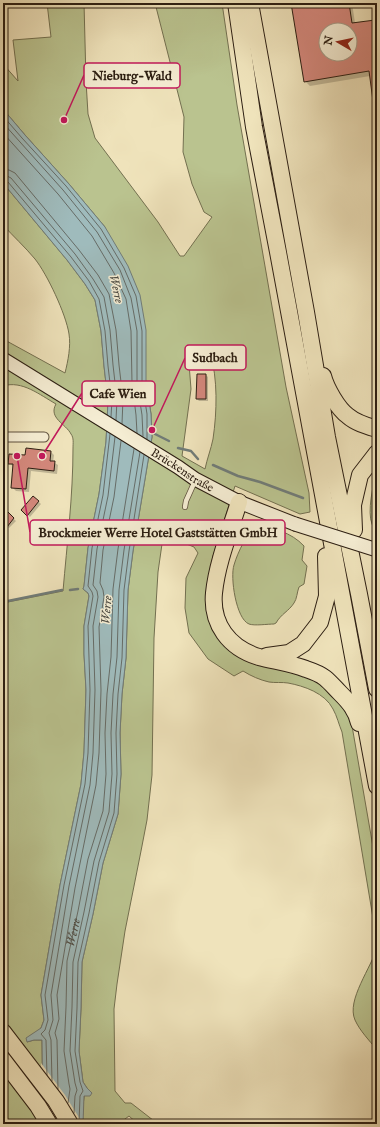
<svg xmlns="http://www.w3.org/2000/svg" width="380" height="1127" font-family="'IM FELL English',serif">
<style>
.green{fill:#bac38f;stroke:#737050;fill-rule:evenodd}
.water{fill:#9fbbbc;stroke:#717c78}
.pier{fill:#efe3bb}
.shadow{fill:#0003;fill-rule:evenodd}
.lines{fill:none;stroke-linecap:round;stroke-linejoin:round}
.shore{stroke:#666c67;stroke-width:1}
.stream{stroke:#717c78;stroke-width:2.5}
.building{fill:#d3877b;stroke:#2c1e12;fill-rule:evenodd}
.lane-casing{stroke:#5d4f3c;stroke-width:6}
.street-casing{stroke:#5d4f3c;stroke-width:11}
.secondary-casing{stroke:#2c1e12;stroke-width:15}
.highway-casing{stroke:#2c1e12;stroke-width:18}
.lane{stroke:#f5edd3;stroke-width:4.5}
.street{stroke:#f5edd3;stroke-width:9}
.secondary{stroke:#f5edd3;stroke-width:13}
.highway{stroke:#efe3bb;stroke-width:16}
.secondary-bridge-casing{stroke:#2c1e12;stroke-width:15;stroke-linecap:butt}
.secondary-bridge{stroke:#f5edd3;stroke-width:13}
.labels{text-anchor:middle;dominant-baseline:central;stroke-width:3;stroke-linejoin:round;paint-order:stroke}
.street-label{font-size:12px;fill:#2c1e12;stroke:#f5edd3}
.water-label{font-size:13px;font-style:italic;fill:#4e4d45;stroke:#f5edd3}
.leader{fill:none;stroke:#c2185b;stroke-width:1.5}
.callout-dot{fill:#c2185b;stroke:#f5edd3;stroke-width:1.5}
.callout{fill:#f5edd3;stroke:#c2185b;stroke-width:1.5}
.callout-label{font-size:13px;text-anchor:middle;font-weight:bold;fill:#2c1e12}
</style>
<rect width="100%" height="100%" fill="#efe3bb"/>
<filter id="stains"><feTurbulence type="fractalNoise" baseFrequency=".005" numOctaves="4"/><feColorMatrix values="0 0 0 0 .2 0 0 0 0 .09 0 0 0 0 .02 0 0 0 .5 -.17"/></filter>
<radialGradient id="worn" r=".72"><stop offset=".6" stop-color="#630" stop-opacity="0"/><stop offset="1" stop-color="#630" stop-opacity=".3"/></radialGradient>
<!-- green -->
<g class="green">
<path d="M 47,3 L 84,3 L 86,81 L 88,114 L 95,138 L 158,222 L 180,256 L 184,256 L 212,217 L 204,212 L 192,184 L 183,152 L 184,117 L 155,3 L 222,3 L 237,105 L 286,387 L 309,493 L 310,512 L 300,514 L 235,486 L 213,556 L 208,583 L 211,621 L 282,670 L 325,682 L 351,720 L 377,870 L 377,942 L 342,732 C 339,725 337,716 333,709 C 325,693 304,686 288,683 C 282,682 275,683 269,682 C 260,680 251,676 243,671 L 234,676 L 208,659 L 189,633 L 185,608 L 186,578 L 198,553 L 194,547 L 184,543 L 172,526 L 165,523 L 158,572 L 154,638 L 152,775 L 147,820 L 141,851 L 125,931 L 117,984 L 114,1009 L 115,1091 L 125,1103 L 131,1103 L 158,1124 L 138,1124 L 129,1116 L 121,1122 L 121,1124 L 82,1124 C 83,1112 82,1100 87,1088 L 83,1082 L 79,1051 L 81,1008 L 82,962 L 93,914 L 103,863 L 118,814 L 121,774 L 120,733 L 122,694 L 126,658 L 128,590 L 133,551 L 152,437 L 151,414 L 146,382 L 105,227 L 69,184 L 25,135 L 3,109 L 3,64 L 18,81 L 13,40 L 51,37 ZM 188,351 L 210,352 C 218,379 217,412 213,439 C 211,449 207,459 205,469 L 182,456 L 191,389 Z"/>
<path d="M 3,183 L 67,260 L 85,284 L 95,300 L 101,331 L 104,366 L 108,401 L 106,442 L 99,494 L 88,548 L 84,586 L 83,589 L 88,593 L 89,596 L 84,626 L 84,654 L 86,690 L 84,752 L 81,784 L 60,885 L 41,995 L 44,1020 L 41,1028 L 27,1042 L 34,1040 L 42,1040 L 43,1124 L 3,1124 L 3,603 L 63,591 C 67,544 73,496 73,448 C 73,443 74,438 71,434 C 66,424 48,418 56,404 C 40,395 22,380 3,386 L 3,339 L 65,373 C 68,361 71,346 69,334 C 66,314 47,274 35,259 C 25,247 13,236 3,225 Z"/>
<path d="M 377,472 L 377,533 C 375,530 373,527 372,524 C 367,512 373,484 377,472 Z"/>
<path d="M 255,524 C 273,528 291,532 304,546 L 302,560 L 307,566 L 304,584 L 299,587 C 297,592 297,599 294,603 C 289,611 281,614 276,623 L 274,624 C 268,624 254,626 249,624 C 236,619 230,577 234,565 C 238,551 247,535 255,524 Z"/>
<path d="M 377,947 L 377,1050 C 369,1040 360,1031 355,1020 C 346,1000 372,967 377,947 Z"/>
</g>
<!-- water -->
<path class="water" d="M 3,109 L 25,135 L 69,184 L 105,227 L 128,266 L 140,295 L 146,330 L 146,382 L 151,414 L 152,437 L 133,551 L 128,590 L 126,658 L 122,694 L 120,733 L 121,774 L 118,814 L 103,863 L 93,914 L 82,962 L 81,1008 L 79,1051 L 83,1082 L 87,1088 L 92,1093 L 90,1096 L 84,1096 L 83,1124 L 43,1124 L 42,1040 L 34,1040 L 27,1042 L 26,1038 L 41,1028 L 44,1020 L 41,995 L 60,885 L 81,784 L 84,752 L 86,690 L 84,654 L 84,626 L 89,596 L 88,593 L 83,589 L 84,586 L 88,548 L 99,494 L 106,442 L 108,401 L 104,366 L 101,331 L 95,300 L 85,284 L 67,260 L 3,183 Z"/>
<!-- pier -->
<path class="pier" d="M 41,1063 L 65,1095 L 83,1124 L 41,1124 Z"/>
<!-- shadow -->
<g class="shadow">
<path d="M 292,3 L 352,3 L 355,23 L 374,21 L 377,24 L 377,119 L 370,76 L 310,86 L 305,81 ZM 326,30 L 350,30 L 350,54 L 326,54 Z"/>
<path d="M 206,375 L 208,377 L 208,401 L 199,401 L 197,399 L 197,390 Z"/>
<path d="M 51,452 L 54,455 L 53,462 L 58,465 L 57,474 L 31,471 L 29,492 L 16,491 L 12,487 L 14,467 L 9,463 L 26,456 Z"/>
<path d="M 33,497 L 41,504 L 30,517 L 22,510 Z"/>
<path d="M 8,514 L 16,521 L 9,528 L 3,523 L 3,519 Z"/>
<path d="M 3,558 L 5,566 L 3,566 Z"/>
</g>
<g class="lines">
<!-- shore -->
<g class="shore">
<path d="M 3,116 L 22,138 L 66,186 L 101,229 L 124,268 L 136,296 L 142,331 L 142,382 L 147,414 L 147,439"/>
<path d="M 3,123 L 63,190 L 97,232 L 120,270 L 131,298 L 137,331 L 137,383 L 142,415 L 143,436"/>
<path d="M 3,133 L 58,194 L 92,236 L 114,273 L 126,299 L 131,331 L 132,383 L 136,415 L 137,433"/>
<path d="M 3,169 L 9,170 L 15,173 L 79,250 L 98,275 L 109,294 L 116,330 L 119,365 L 123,399 L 122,424"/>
<path d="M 3,175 L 7,176 L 11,178 L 75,254 L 93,279 L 104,297 L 110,330 L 113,365 L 117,400 L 116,420"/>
<path d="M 3,180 L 8,182 L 71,257 L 89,281 L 99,299 L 105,331 L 108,366 L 112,400 L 111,417"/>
<path d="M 47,1075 L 46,1040 L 41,1034 L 45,1030 L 48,1020 L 45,995 L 64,885 L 85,784 L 88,753 L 90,690 L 88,626 L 93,596 L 92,592 L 88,586 L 92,548 L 103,495 L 110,434"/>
<path d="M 52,1081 L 51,1040 L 49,1033 L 53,1020 L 51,995 L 69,886 L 90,785 L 93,753 L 95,690 L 93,626 L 98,597 L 97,591 L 93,585 L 97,549 L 108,496 L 115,437"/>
<path d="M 58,1089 L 57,1040 L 55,1033 L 59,1019 L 57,995 L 75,888 L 96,785 L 99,753 L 101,690 L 99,627 L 104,597 L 103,590 L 100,583 L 103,550 L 114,497 L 121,441"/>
<path id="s1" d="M 68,1103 L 70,1089 L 69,1084 L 64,1051 L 66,1007 L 67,961 L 78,911 L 88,859 L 103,811 L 106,774 L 105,733 L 107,694 L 111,657 L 113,589 L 118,549 L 134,449"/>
<path d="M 74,1113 L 75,1096 L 77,1090 L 75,1083 L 70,1051 L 72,1007 L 73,962 L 84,912 L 94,861 L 109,812 L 112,774 L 111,733 L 113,694 L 117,657 L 119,590 L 124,550 L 140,452"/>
<path d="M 79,1123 L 80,1096 L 83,1091 L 80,1082 L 75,1051 L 77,1008 L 78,962 L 89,913 L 99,862 L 114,813 L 117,774 L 116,733 L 118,694 L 122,658 L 124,590 L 129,551 L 144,455"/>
</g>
<!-- stream -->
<g class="stream">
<path d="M 149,428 L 155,434 L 169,441"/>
<path d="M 178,448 L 191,451 L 198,459"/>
<path d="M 213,465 L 238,476 L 260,482 L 303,498"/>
<path d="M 70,590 L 78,589"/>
<path d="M 3,602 L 62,590"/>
</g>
</g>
<!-- building -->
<g class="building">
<path d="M 291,3 L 349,3 L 352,23 L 375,20 L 375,27 L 377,26 L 377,101 L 373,101 L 369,71 L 304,82 ZM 326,30 L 350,30 L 350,54 L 326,54 Z"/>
<path d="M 197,374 L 206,374 L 206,399 L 196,399 Z"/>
<path d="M 26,448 L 51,451 L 50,461 L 55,461 L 54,471 L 28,468 L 26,489 L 11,488 L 13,464 L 8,464 L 9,454 L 25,455 Z"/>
<path d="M 33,496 L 39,501 L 27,516 L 21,510 Z"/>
<path d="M 8,512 L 14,518 L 7,527 L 3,524 L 3,518 Z"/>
</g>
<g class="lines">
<defs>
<path id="lane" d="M 185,507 L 186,501 L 195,481"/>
<path id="street" d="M 3,437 L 44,437"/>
<g id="secondary">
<path id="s2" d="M 3,359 L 178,467 L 195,479 L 239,502 L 295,524"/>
</g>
<g id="highway">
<path d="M 236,3 L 254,127 L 278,252 L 377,786"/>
<path d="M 250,3 L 306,312 L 327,437 L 359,594 L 377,689"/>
<path d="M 323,376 C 326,388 338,409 348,416 C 356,423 367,426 377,429"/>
<path d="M 239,502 C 230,531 217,563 214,593 C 211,624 229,648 259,657 C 274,661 290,663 306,669 C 312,671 320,674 325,678 C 330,682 335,688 340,693 C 349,702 356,710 359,723"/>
<path d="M 354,530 L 353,505 L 360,475 L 377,453"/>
<path d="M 267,656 L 289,653 L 303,644 L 320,622 L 327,596 L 326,556"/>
<path d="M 3,1032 L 56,1101 L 70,1124"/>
<path d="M 3,1060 L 38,1106 L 49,1124"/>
</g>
</defs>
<!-- lane casing -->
<use href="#lane" class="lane-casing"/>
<!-- street casing -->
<use href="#street" class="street-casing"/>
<!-- secondary casing -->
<use href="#secondary" class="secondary-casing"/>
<!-- highway casing -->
<use href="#highway" class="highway-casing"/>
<!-- lane -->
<use href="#lane" class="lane"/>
<!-- street -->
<use href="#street" class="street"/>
<!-- secondary -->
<use href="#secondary" class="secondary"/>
<!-- highway -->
<use href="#highway" class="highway"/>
<defs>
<path id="secondary-bridge" d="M 295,524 L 377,550"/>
</defs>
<!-- secondary-bridge casing -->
<use href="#secondary-bridge" class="secondary-bridge-casing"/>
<!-- secondary-bridge -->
<use href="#secondary-bridge" class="secondary-bridge"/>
</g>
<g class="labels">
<!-- street labels -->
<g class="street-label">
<text stroke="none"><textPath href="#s2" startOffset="211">Brückenstraße</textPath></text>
</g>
<!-- water labels -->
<g class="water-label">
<text transform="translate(116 289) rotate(77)">Werre</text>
<text transform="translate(107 610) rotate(-86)">Werre</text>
<text stroke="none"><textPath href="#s1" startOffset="172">Werre</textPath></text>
</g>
</g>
<!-- callouts -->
<path class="leader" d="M64 120L84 75M152 430L185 358M42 456L82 393M17 456L30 532"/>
<g class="callout-dot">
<circle cx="64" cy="120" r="4"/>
<circle cx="152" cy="430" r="4"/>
<circle cx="42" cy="456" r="4"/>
<circle cx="17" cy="456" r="4"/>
</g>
<g class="callout">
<rect x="84" y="63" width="96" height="25" rx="4"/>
<rect x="185" y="345" width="61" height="25" rx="4"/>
<rect x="82" y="381" width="73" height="25" rx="4"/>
<rect x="30" y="520" width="255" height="25" rx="4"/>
</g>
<g class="callout-label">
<text x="132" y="80">Nieburg-Wald</text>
<text x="215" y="362">Sudbach</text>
<text x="118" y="398">Cafe Wien</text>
<text x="158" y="537">Brockmeier Werre Hotel Gaststätten GmbH</text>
</g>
<!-- margin -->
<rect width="380" height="1127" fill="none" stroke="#efe3bb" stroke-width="16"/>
<rect x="4" y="4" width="372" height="1119" fill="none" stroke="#2c1e12" stroke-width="2"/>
<rect x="8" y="8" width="364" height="1111" fill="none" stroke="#2c1e12"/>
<!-- north arrow -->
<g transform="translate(338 42) rotate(279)"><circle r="19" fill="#f5edd3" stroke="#a59a86"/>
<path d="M0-3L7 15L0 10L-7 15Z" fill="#8f2418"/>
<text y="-6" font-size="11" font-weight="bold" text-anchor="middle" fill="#2c1e12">N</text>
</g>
<rect width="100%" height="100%" filter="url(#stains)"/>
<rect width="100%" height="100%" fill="url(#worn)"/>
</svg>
